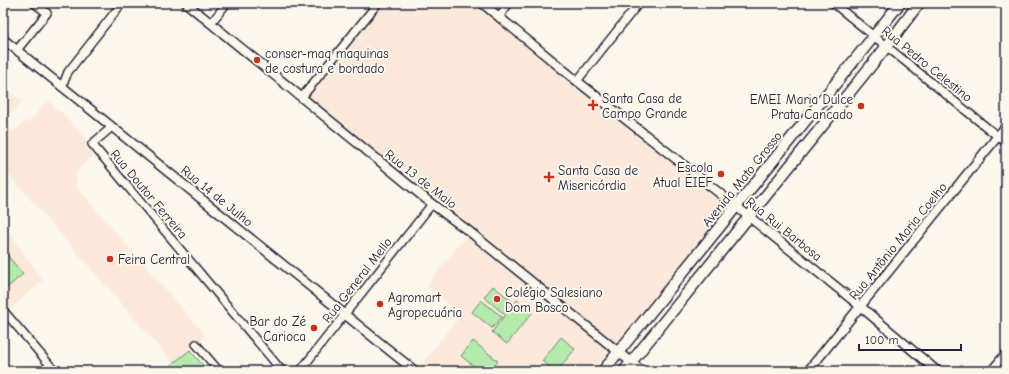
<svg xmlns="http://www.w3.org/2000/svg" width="1009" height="374" font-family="'Comic Neue',sans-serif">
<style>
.built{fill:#fce9db}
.green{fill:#b4eaac;stroke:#6b8674}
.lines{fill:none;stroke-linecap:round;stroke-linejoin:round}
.minor-casing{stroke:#22223b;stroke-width:10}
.tertiary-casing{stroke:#22223b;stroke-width:11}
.secondary-casing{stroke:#22223b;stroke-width:13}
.minor{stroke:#fbf7ec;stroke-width:7}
.tertiary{stroke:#fbf7ec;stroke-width:8}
.secondary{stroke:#fbf7ec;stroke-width:10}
.poi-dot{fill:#c8321e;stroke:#fbf7ec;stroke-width:1.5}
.labels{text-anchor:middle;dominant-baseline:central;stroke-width:4;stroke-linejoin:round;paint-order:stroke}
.poi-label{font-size:13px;fill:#22223b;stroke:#fbf7ec;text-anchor:start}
.street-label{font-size:13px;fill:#22223b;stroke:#fbf7ec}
</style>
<rect width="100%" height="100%" fill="#fbf7ec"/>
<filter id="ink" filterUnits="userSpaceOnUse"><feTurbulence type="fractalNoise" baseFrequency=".025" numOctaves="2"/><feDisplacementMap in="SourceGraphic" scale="8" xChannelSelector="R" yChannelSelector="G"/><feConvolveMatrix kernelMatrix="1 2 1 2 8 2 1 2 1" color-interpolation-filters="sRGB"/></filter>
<g filter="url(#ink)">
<!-- built -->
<g class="built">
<path d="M 378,3 L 482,3 L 737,207 L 728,218 L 740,233 L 726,220 L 603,371 L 416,371 L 461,315 L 426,286 L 470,232 L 302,97 Z"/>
<path d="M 3,85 L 22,102 L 3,121 L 13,132 L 26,121 L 28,123 L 48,100 L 59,113 L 61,111 L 87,141 L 89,149 L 94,155 L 76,172 L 77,183 L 75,185 L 206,336 L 176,362 L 175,361 L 173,363 L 3,168 Z"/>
<path d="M 3,224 L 43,280 L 11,309 L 3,300 Z"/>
</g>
<!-- green -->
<g class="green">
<path d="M 3,250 L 23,274 L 7,288 L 3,284 Z"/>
<path d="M 493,286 L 513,302 L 504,314 L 484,297 Z"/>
<path d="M 481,300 L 502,317 L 492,328 L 472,312 Z"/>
<path d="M 517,300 L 532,313 L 507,344 L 492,332 Z"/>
<path d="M 561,337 L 575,349 L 557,371 L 555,371 L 542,361 Z"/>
<path d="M 473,341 L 498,361 L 490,371 L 480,371 L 461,356 Z"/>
<path d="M 190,350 L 208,371 L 164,371 L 175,361 L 176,361 Z"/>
</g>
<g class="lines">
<defs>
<g id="minor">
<path d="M 833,3 L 1006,143"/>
<path d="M 499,17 L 509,3"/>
<path d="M 211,23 L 227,3"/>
<path d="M 17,50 L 47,13 L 34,3"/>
<path d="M 577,81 L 639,3"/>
<path d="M 62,87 L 68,72 L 122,3"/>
<path d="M 302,97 L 378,3"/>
<path d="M 112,127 L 92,144 L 282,371"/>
<path d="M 3,310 L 55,371"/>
<path d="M 196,344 L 219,371"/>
<path d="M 300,371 L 432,204"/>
<path d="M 991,371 L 1006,353"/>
</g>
<g id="tertiary">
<path d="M 186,3 L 432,204 L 470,232 L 642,371"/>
<path d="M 482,3 L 577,81 L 737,207 L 860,306 L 937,371"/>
<path d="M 3,39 L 415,371"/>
<path d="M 808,371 L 1006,126"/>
</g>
<g id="secondary">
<path d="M 603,371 L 874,36 L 900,3"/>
<path d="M 624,371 L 887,46 L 919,3"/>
</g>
</defs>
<!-- minor casing -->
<use href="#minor" class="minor-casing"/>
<!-- tertiary casing -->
<use href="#tertiary" class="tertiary-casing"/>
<!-- secondary casing -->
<use href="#secondary" class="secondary-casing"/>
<!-- minor -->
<use href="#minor" class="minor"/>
<!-- tertiary -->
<use href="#tertiary" class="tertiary"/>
<!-- secondary -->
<use href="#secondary" class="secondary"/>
</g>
</g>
<!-- markers -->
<g class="poi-dot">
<circle cx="257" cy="60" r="4"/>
<path d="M591 99h4v4h4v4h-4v4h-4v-4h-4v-4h4z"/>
<circle cx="861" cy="106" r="4"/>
<circle cx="721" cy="174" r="4"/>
<path d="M547 171h4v4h4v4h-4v4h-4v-4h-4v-4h4z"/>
<circle cx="110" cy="259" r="4"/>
<circle cx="497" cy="299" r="4"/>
<circle cx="380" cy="304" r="4"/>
<circle cx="314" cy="328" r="4"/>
</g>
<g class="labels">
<!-- poi labels -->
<g class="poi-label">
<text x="265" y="53">conser-maq maquinas<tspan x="265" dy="15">de costura e bordado</tspan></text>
<text x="602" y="98">Santa Casa de<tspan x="602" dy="15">Campo Grande</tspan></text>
<text x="853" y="99" text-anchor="end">EMEI Maria Dulce<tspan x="853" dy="15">Prata Cancado</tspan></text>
<text x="713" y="167" text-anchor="end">Escola<tspan x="713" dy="15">Atual EIEF</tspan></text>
<text x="558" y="170">Santa Casa de<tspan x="558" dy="15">Misericórdia</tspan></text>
<text x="118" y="259">Feira Central</text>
<text x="505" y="292">Colégio Salesiano<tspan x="505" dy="15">Dom Bosco</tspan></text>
<text x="388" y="297">Agromart<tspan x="388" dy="15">Agropecuária</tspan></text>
<text x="306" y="321" text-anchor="end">Bar do Zé<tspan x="306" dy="15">Carioca</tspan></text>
</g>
<!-- street labels -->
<g class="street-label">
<text transform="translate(927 64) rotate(39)">Rua Pedro Celestino</text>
<text transform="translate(421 179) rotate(38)">Rua 13 de Maio</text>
<text transform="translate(742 179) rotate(-51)">Avenida Mato Grosso</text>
<text transform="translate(149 194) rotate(50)">Rua Doutor Ferreira</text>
<text transform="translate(217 196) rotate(39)">Rua 14 de Julho</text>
<text transform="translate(784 229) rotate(39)">Rua Rui Barbosa</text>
<text transform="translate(898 241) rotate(-51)">Rua Antônio Maria Coelho</text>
<text transform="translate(357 280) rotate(-52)">Rua General Mello</text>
</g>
</g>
<!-- margin -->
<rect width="1009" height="374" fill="none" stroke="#fbf7ec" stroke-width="16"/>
<rect x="8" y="8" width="993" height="358" fill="none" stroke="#22223b" stroke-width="1.5" filter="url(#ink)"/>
<!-- scale -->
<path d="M859 344v6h102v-6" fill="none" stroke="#22223b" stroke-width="2"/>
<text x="865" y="344" font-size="12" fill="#22223b" stroke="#fbf7ec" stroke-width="3" paint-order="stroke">100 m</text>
</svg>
